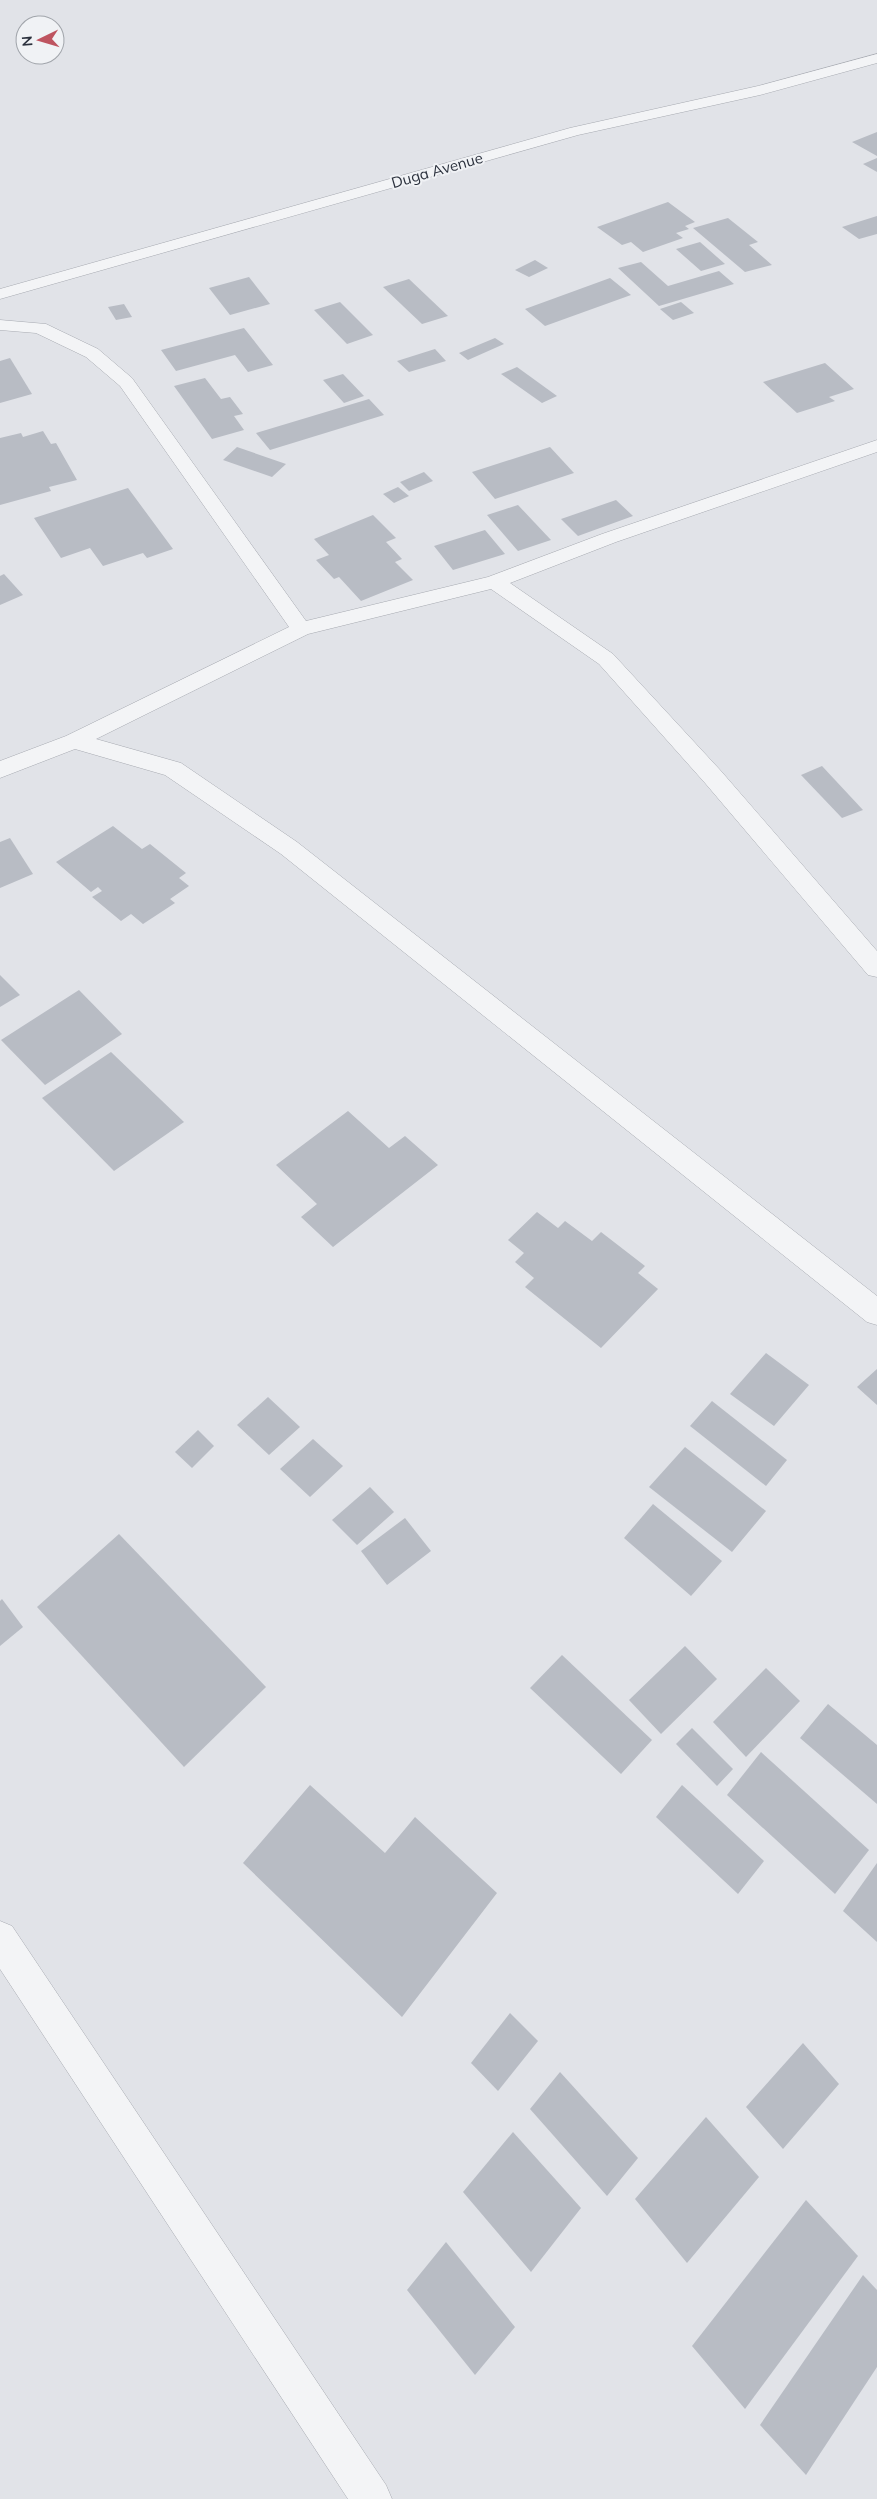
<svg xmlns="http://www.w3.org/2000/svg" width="877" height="2499" font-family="Mulish,sans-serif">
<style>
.building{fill:#b8bcc4}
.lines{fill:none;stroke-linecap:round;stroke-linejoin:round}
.street-casing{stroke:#a7aab1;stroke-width:1}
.street{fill:#f3f4f6;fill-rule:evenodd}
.labels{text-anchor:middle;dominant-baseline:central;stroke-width:4;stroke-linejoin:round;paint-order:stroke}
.far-street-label{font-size:15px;fill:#2b313d;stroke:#f0f2f5}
</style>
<rect width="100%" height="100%" fill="#e1e3e8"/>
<!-- building -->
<g class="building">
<path d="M 877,132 L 877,156 L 852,142 Z"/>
<path d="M 877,158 L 877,172 L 863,164 Z"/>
<path d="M 668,202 L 695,222 L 685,226 L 689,229 L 676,233 L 683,238 L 643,252 L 631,242 L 622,245 L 597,227 Z"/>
<path d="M 877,216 L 877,234 L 859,239 L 842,227 Z"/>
<path d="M 728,218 L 758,242 L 749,245 L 772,265 L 745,272 L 693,228 Z"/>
<path d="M 700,242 L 725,264 L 701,271 L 676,249 Z"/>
<path d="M 535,260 L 548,268 L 529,277 L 515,270 Z"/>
<path d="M 641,262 L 668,286 L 719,271 L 734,284 L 659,306 L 618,268 Z"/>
<path d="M 249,277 L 270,304 L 230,315 L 209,288 Z"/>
<path d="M 610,278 L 631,295 L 545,326 L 525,309 Z"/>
<path d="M 409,279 L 448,316 L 422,324 L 383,287 Z"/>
<path d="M 340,302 L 373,335 L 347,344 L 314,310 Z"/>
<path d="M 681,302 L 694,313 L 673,320 L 660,309 Z"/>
<path d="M 124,304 L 132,317 L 116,320 L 108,307 Z"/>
<path d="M 244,328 L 273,365 L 248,372 L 235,355 L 176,371 L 161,350 Z"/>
<path d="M 495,338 L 504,344 L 468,360 L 459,353 Z"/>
<path d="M 435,349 L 446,361 L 409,372 L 397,361 Z"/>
<path d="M 10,358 L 32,394 L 0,403 L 0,361 Z"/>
<path d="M 825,363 L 854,389 L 829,397 L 835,401 L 797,413 L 763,382 Z"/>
<path d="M 517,367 L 557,396 L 542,403 L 501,374 Z"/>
<path d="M 343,374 L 364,396 L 344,403 L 323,380 Z"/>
<path d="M 205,378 L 221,399 L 230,397 L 243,414 L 234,416 L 244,430 L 212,439 L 174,386 Z"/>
<path d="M 369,399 L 384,415 L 270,450 L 256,433 Z"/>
<path d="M 43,431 L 51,444 L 56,443 L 77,480 L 49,487 L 51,491 L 0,505 L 0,438 L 21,433 L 23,437 Z"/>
<path d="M 237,447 L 286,464 L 272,477 L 223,460 Z"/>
<path d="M 550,447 L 574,473 L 495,499 L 472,472 Z"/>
<path d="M 424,472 L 433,481 L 409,491 L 400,482 Z"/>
<path d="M 398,487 L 409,496 L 394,503 L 383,494 Z"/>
<path d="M 128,488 L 173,549 L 147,558 L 143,553 L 103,566 L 90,548 L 61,558 L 34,518 Z"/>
<path d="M 616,500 L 633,516 L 578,536 L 561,519 Z"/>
<path d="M 518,505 L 551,540 L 518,551 L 487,515 Z"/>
<path d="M 373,515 L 396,538 L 386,542 L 402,559 L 395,562 L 413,580 L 361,601 L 339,577 L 334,579 L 316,560 L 329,555 L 314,539 Z"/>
<path d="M 485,530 L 505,554 L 453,570 L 434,546 Z"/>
<path d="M 4,574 L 23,595 L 0,605 L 0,576 Z"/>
<path d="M 822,766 L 863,810 L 842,818 L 801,775 Z"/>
<path d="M 113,826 L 142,849 L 150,844 L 186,873 L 179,878 L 189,886 L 170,899 L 175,903 L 143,924 L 131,914 L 121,921 L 92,897 L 102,891 L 98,887 L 91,892 L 56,862 Z"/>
<path d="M 10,838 L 33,874 L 0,888 L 0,842 Z"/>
<path d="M 0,975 L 20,995 L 0,1007 Z"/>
<path d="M 79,990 L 122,1034 L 45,1085 L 1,1040 Z"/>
<path d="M 111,1052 L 184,1122 L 114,1171 L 42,1098 Z"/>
<path d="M 348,1111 L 389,1148 L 405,1136 L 438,1165 L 333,1247 L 301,1217 L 317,1204 L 276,1165 Z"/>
<path d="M 537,1212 L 558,1228 L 565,1221 L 592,1241 L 601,1232 L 645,1266 L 638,1273 L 658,1289 L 601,1348 L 525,1287 L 534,1278 L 515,1262 L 524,1253 L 508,1240 Z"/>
<path d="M 766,1353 L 809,1385 L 774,1426 L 730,1394 Z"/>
<path d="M 877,1369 L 877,1405 L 857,1387 Z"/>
<path d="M 268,1397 L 300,1427 L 269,1455 L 237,1425 Z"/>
<path d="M 712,1401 L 787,1460 L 766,1486 L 690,1426 Z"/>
<path d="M 198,1430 L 214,1446 L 192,1468 L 175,1452 Z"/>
<path d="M 313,1439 L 343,1466 L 310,1497 L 280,1469 Z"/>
<path d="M 685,1447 L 766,1511 L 732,1552 L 649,1487 Z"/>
<path d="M 370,1487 L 394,1512 L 357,1545 L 332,1520 Z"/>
<path d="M 653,1504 L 722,1561 L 691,1596 L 624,1538 Z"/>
<path d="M 405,1518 L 431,1551 L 387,1585 L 361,1551 Z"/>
<path d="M 119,1534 L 266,1687 L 184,1767 L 37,1607 Z"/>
<path d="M 2,1599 L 23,1627 L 0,1646 L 0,1601 Z"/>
<path d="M 685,1646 L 717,1679 L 661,1734 L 629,1700 Z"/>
<path d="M 562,1655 L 652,1740 L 621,1774 L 530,1688 Z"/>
<path d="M 766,1668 L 800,1701 L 746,1757 L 713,1722 Z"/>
<path d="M 828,1704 L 877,1745 L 877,1804 L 800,1738 Z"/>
<path d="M 692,1728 L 733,1769 L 717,1786 L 676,1744 Z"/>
<path d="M 761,1752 L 869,1850 L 835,1894 L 727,1795 Z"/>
<path d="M 310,1785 L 385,1853 L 415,1817 L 497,1893 L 402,2017 L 243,1863 Z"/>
<path d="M 682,1785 L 764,1861 L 738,1894 L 656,1817 Z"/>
<path d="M 877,1863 L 877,1942 L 843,1911 Z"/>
<path d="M 510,2013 L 538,2041 L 498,2091 L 471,2063 Z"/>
<path d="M 803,2043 L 839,2084 L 783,2149 L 746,2107 Z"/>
<path d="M 560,2072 L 638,2158 L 607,2196 L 530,2109 Z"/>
<path d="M 706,2117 L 759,2177 L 687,2263 L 635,2199 Z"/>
<path d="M 513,2132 L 581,2208 L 531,2272 L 463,2192 Z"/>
<path d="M 806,2200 L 858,2256 L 745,2409 L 692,2346 Z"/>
<path d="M 446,2242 L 515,2327 L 475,2375 L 407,2290 Z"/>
<path d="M 863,2275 L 877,2290 L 877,2367 L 806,2475 L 760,2425 Z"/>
</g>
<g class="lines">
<defs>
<g id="street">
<path d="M 877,54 L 877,63 L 760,95 L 578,135 L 0,299 L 0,289 L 570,128 L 758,86 Z"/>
<path d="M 0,320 L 46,324 L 98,349 L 132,378 L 306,621 L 488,577 L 602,534 L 877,440 L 877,452 L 616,542 L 510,583 L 613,654 L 721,771 L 877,951 L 877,977 L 868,975 L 705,783 L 599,664 L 491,589 L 308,634 L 96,739 L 181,763 L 297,842 L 877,1296 L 877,1325 L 867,1322 L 281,854 L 165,775 L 75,749 L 0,778 L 0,761 L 66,736 L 289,627 L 120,386 L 86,357 L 36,333 L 0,330 Z"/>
<path d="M 0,1921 L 12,1926 L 386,2485 L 392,2499 L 348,2499 L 0,1969 Z"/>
</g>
</defs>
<!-- street casing -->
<use href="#street" class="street-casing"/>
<!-- street -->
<use href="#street" class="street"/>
</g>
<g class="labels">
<!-- far-street labels -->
<g class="far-street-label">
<text transform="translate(437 170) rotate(-16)">Duga Avenue</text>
</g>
</g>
<!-- north arrow -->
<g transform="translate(40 40) rotate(265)"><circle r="24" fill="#f0f2f5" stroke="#a1a5ab"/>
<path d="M0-4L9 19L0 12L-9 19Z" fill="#be5460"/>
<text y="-8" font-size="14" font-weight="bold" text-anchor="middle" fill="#2b313d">N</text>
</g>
</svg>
